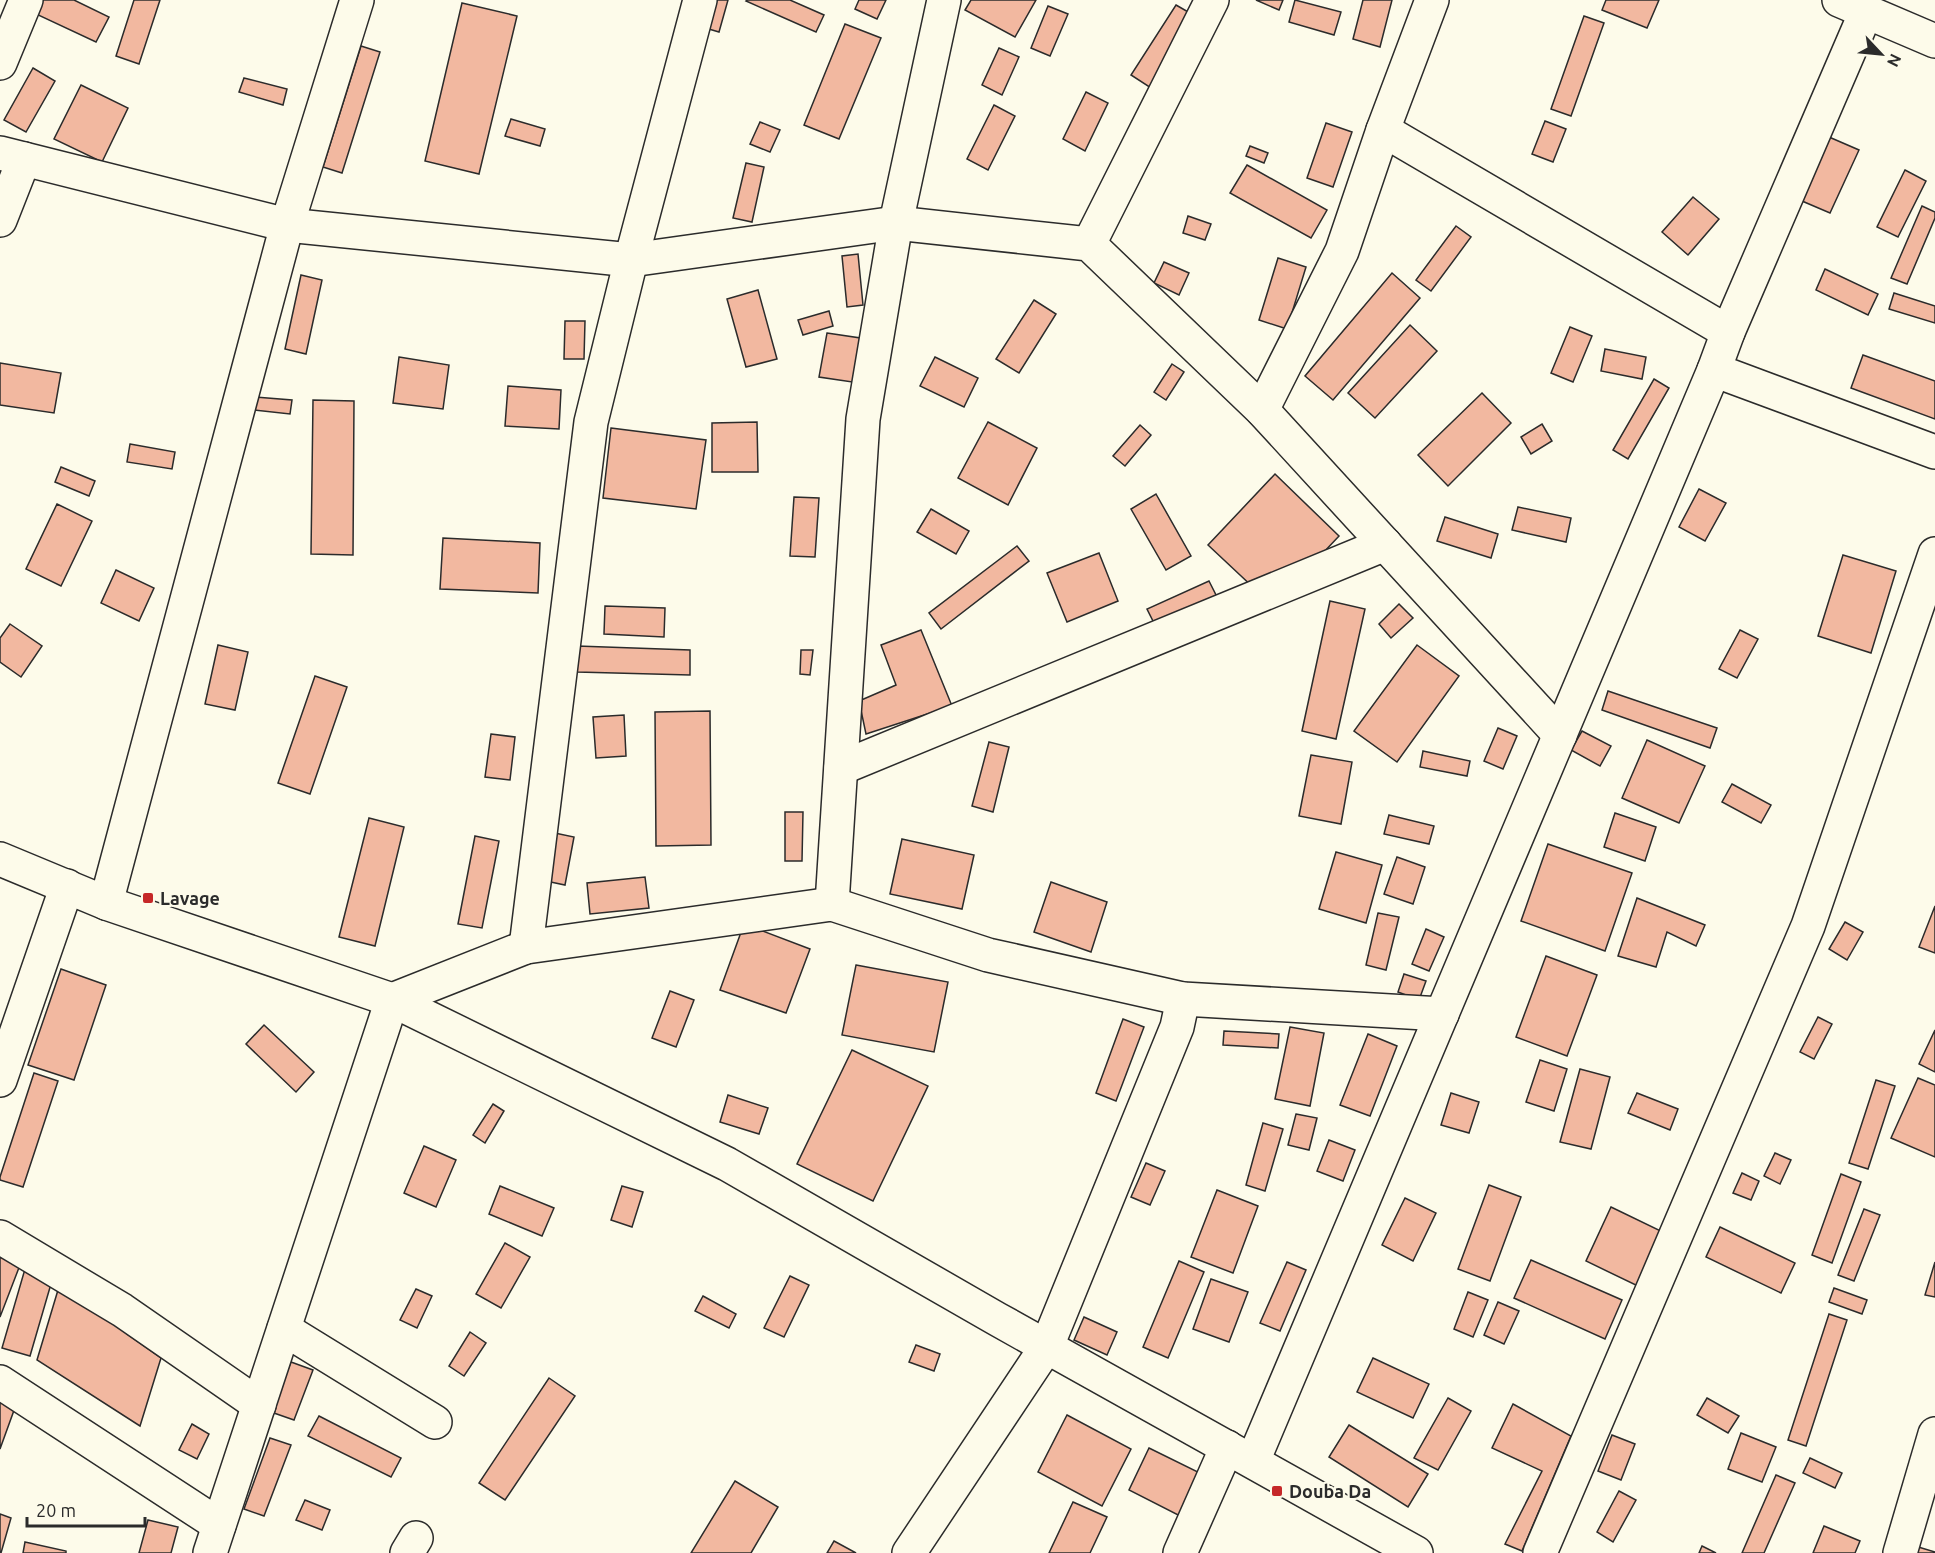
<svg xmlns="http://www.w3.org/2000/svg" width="1935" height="1553" font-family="Ubuntu,sans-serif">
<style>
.building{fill:#f2b8a0;stroke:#2b2b2b;stroke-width:1.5}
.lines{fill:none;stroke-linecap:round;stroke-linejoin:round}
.minor-casing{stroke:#2b2b2b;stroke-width:36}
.minor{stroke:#fdfbea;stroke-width:33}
.poi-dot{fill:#c62828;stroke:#fdfbea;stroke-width:2}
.labels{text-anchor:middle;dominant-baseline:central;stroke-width:4.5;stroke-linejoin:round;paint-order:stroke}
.poi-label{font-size:18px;font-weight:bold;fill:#2b2b2b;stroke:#fdfbea;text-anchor:start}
</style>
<rect width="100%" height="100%" fill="#fdfbea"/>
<!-- building -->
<g class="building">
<path d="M 42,0 L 74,0 L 109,17 L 96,42 L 36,14 Z"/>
<path d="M 134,0 L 160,0 L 139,64 L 116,56 Z"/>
<path d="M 710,0 L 728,0 L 719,32 L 702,27 Z"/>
<path d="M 747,0 L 790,0 L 824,15 L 816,32 L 746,1 Z"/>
<path d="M 859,0 L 886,0 L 877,19 L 855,9 Z"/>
<path d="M 971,0 L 1036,0 L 1015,37 L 965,10 Z"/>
<path d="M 1256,0 L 1283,0 L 1279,10 Z"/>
<path d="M 1295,0 L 1341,12 L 1334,35 L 1289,22 Z"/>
<path d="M 1363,0 L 1392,0 L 1380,47 L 1353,39 Z"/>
<path d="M 1606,0 L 1659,0 L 1647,28 L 1602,10 Z"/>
<path d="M 462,3 L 517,16 L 479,174 L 425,161 Z"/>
<path d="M 1176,5 L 1197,17 L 1151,88 L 1131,75 Z"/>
<path d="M 1048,6 L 1068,14 L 1050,56 L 1031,48 Z"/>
<path d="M 1584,16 L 1604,23 L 1571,116 L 1551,109 Z"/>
<path d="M 845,24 L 881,38 L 839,139 L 804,125 Z"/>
<path d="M 361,46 L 380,52 L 342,173 L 323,167 Z"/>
<path d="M 999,48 L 1019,57 L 1002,95 L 982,85 Z"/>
<path d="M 33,68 L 55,81 L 26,132 L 4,120 Z"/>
<path d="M 244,78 L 287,89 L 283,105 L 239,92 Z"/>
<path d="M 81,85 L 128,108 L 102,162 L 54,139 Z"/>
<path d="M 1086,92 L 1108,103 L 1085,151 L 1063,139 Z"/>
<path d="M 994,105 L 1015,116 L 988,170 L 967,159 Z"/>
<path d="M 511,119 L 545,129 L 540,146 L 505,136 Z"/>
<path d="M 1545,121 L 1566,129 L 1553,162 L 1532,154 Z"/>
<path d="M 760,122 L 780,130 L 770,152 L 750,144 Z"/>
<path d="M 1326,123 L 1352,132 L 1333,187 L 1307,178 Z"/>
<path d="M 1829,137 L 1859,150 L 1830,213 L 1802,201 Z"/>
<path d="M 1250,146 L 1268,153 L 1264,163 L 1246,156 Z"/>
<path d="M 746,163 L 764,167 L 752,222 L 733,218 Z"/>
<path d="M 1247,165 L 1327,210 L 1311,238 L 1230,193 Z"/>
<path d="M 1905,170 L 1926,181 L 1898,237 L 1877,227 Z"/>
<path d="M 1693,197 L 1719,219 L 1688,255 L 1662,232 Z"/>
<path d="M 1922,206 L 1935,212 L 1935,218 L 1907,284 L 1891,278 Z"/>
<path d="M 1188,216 L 1211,224 L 1205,240 L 1183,233 Z"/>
<path d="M 1456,226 L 1471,237 L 1431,291 L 1416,280 Z"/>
<path d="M 858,254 L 863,305 L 847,307 L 842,256 Z"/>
<path d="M 1278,258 L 1306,267 L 1287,329 L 1259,320 Z"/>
<path d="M 1164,262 L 1189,273 L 1179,295 L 1154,283 Z"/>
<path d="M 1825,269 L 1878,294 L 1868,315 L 1816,290 Z"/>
<path d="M 1392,273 L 1420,298 L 1333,400 L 1305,376 Z"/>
<path d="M 301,275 L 322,280 L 306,354 L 285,349 Z"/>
<path d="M 758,290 L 777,359 L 746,367 L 727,299 Z"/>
<path d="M 1894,293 L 1935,306 L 1935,323 L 1889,309 Z"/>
<path d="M 1034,300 L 1056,314 L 1019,373 L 996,359 Z"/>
<path d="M 829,311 L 833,326 L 803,335 L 798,320 Z"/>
<path d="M 565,321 L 585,321 L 584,359 L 564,359 Z"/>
<path d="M 1410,325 L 1437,351 L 1375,418 L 1348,393 Z"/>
<path d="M 1570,327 L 1592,336 L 1573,382 L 1551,373 Z"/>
<path d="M 827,333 L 867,339 L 859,383 L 819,377 Z"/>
<path d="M 1605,349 L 1646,357 L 1642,379 L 1601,371 Z"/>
<path d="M 1863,355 L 1935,381 L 1935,419 L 1851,388 Z"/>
<path d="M 399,357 L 449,365 L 443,409 L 393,403 Z"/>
<path d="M 935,357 L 978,378 L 964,407 L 920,386 Z"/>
<path d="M 0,363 L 61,373 L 54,413 L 0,405 Z"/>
<path d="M 1172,364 L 1184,372 L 1166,400 L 1154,392 Z"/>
<path d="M 1654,379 L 1669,388 L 1628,459 L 1613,450 Z"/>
<path d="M 508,386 L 561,390 L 559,429 L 505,426 Z"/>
<path d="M 1482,393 L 1511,423 L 1448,486 L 1418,455 Z"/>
<path d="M 255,397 L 292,400 L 290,414 L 254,410 Z"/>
<path d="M 313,400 L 354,401 L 353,555 L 311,554 Z"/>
<path d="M 757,422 L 758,472 L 712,472 L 712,423 Z"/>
<path d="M 988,422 L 1037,448 L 1008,505 L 958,478 Z"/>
<path d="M 1542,424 L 1552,441 L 1531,454 L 1521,437 Z"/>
<path d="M 1140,425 L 1151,435 L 1125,466 L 1113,456 Z"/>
<path d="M 611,428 L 706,440 L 696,509 L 603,498 Z"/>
<path d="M 130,444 L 175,452 L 172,469 L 127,462 Z"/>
<path d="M 61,467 L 95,481 L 89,496 L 55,482 Z"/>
<path d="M 1275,474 L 1339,536 L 1273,606 L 1208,545 Z"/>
<path d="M 1699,489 L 1726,503 L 1705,541 L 1679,527 Z"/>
<path d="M 1156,494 L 1191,556 L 1166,570 L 1131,509 Z"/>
<path d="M 794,497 L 819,498 L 815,557 L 790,556 Z"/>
<path d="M 57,504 L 92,521 L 61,586 L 26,569 Z"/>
<path d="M 1518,507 L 1571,518 L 1566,542 L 1512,530 Z"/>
<path d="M 931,509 L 969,531 L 956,554 L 917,532 Z"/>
<path d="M 1445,517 L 1498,534 L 1491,558 L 1437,541 Z"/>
<path d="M 443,538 L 540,543 L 538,593 L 440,589 Z"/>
<path d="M 1017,546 L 1029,561 L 941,629 L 929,613 Z"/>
<path d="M 1099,553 L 1118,601 L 1067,622 L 1047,573 Z"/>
<path d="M 1843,555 L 1896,571 L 1871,653 L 1818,636 Z"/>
<path d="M 116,570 L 154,588 L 139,621 L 101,603 Z"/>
<path d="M 1209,581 L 1217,597 L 1155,625 L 1147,609 Z"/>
<path d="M 1330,601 L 1365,609 L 1336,739 L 1302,731 Z"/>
<path d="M 1399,604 L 1413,618 L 1391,638 L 1379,624 Z"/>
<path d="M 605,606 L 665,608 L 664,637 L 604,634 Z"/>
<path d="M 10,624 L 42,646 L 21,677 L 0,662 L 0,638 Z"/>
<path d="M 921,630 L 952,706 L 866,734 L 859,701 L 896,685 L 881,645 Z"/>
<path d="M 1740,630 L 1758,639 L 1737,678 L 1719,669 Z"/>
<path d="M 218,645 L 248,652 L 235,710 L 205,704 Z"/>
<path d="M 1417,645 L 1459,676 L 1397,762 L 1354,731 Z"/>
<path d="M 577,646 L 690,650 L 690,675 L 577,672 Z"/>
<path d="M 801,650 L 813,650 L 810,675 L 800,674 Z"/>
<path d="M 315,676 L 347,687 L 310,794 L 278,783 Z"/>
<path d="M 1608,691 L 1717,728 L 1710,748 L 1602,710 Z"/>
<path d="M 710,711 L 711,845 L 656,846 L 655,712 Z"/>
<path d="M 624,715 L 626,756 L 596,758 L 593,717 Z"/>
<path d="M 1498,728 L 1517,736 L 1503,769 L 1484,761 Z"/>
<path d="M 1582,731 L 1611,746 L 1600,766 L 1571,750 Z"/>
<path d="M 491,734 L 515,737 L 510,780 L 485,777 Z"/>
<path d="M 1647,740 L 1705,766 L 1679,823 L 1622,798 Z"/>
<path d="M 989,742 L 1009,747 L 993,812 L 972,806 Z"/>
<path d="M 1423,751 L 1470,761 L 1467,776 L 1420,767 Z"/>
<path d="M 1311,755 L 1352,762 L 1341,824 L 1299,816 Z"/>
<path d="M 1732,784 L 1771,805 L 1761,823 L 1722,802 Z"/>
<path d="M 785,812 L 803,812 L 802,861 L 785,861 Z"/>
<path d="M 1615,813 L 1656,827 L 1645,861 L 1604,847 Z"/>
<path d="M 1389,815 L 1434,826 L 1429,844 L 1384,834 Z"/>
<path d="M 369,818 L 404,827 L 375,946 L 339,937 Z"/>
<path d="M 550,832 L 574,837 L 565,885 L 541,880 Z"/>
<path d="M 475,836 L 499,841 L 482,928 L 458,924 Z"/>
<path d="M 902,839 L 974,855 L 962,909 L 890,894 Z"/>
<path d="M 1548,844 L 1632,873 L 1605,951 L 1521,921 Z"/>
<path d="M 1336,852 L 1382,865 L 1366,923 L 1319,909 Z"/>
<path d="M 1397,857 L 1425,867 L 1413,904 L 1384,894 Z"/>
<path d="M 645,877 L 649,908 L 590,914 L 587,883 Z"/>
<path d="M 1051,882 L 1107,902 L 1091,952 L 1034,932 Z"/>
<path d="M 1637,898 L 1705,925 L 1696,946 L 1667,932 L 1656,967 L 1618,956 Z"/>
<path d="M 1935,906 L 1935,953 L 1919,947 Z"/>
<path d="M 1378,913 L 1399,917 L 1386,970 L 1366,965 Z"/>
<path d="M 1845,922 L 1863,932 L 1847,960 L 1829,949 Z"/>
<path d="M 744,924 L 810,949 L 786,1013 L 720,990 Z"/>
<path d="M 1426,929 L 1444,937 L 1429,971 L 1412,964 Z"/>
<path d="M 1546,956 L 1597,975 L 1567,1056 L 1516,1037 Z"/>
<path d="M 856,965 L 948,982 L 934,1052 L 842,1035 Z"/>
<path d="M 61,969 L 106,985 L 74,1080 L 28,1065 Z"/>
<path d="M 1404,974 L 1426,981 L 1419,1000 L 1398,992 Z"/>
<path d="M 670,991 L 694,1000 L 676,1047 L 652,1038 Z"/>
<path d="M 1818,1017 L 1832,1024 L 1814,1059 L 1800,1052 Z"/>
<path d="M 1123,1019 L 1144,1027 L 1116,1101 L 1096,1093 Z"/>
<path d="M 264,1025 L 314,1072 L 296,1092 L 246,1044 Z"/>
<path d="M 1290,1027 L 1324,1033 L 1310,1106 L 1275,1099 Z"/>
<path d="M 1935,1030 L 1935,1072 L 1919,1064 Z"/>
<path d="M 1224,1031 L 1279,1034 L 1278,1048 L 1223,1045 Z"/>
<path d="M 1368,1034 L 1397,1046 L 1370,1116 L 1340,1105 Z"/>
<path d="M 852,1050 L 928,1086 L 873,1201 L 797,1164 Z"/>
<path d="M 1540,1060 L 1567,1069 L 1554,1111 L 1526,1102 Z"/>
<path d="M 1580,1069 L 1610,1077 L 1591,1149 L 1560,1142 Z"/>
<path d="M 34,1073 L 58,1081 L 23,1187 L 0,1180 L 0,1177 Z"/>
<path d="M 1918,1078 L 1935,1085 L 1935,1157 L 1891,1138 Z"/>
<path d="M 1876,1080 L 1895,1086 L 1868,1169 L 1849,1163 Z"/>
<path d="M 1451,1093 L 1479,1102 L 1469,1133 L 1441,1125 Z"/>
<path d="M 1637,1093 L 1678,1109 L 1670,1130 L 1628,1113 Z"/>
<path d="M 728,1095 L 768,1108 L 759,1134 L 720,1122 Z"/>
<path d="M 493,1104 L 504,1111 L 485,1143 L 473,1135 Z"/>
<path d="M 1296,1114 L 1317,1118 L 1309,1150 L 1288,1145 Z"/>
<path d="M 1263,1123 L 1283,1129 L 1265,1191 L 1246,1185 Z"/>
<path d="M 1329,1140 L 1355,1150 L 1343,1181 L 1317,1171 Z"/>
<path d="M 424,1146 L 456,1160 L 436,1207 L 404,1193 Z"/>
<path d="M 1775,1153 L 1791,1160 L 1780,1184 L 1764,1176 Z"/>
<path d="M 1146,1163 L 1165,1171 L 1150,1205 L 1131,1197 Z"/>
<path d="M 1742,1173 L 1759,1181 L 1751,1200 L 1733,1193 Z"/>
<path d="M 1841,1174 L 1861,1182 L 1832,1263 L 1812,1255 Z"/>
<path d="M 1489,1185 L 1521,1197 L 1490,1281 L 1458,1269 Z"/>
<path d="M 500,1186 L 554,1208 L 542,1236 L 489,1214 Z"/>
<path d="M 622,1186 L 643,1192 L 632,1227 L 611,1220 Z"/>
<path d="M 1217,1190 L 1258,1206 L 1233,1273 L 1191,1257 Z"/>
<path d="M 1405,1198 L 1436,1213 L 1413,1261 L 1382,1245 Z"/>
<path d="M 1611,1207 L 1667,1234 L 1642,1288 L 1586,1261 Z"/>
<path d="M 1864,1209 L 1880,1215 L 1854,1281 L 1838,1275 Z"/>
<path d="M 1720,1227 L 1795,1263 L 1781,1293 L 1706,1257 Z"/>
<path d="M 505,1243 L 530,1257 L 501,1308 L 476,1294 Z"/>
<path d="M 0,1257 L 20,1265 L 0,1317 Z"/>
<path d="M 1531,1260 L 1622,1300 L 1605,1339 L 1514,1298 Z"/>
<path d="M 1179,1261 L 1204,1272 L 1168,1358 L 1143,1347 Z"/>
<path d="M 1287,1262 L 1306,1270 L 1280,1331 L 1260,1323 Z"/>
<path d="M 1935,1262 L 1935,1297 L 1925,1295 Z"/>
<path d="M 25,1269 L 53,1277 L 30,1356 L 2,1348 Z"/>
<path d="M 790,1276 L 809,1285 L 784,1337 L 764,1328 Z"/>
<path d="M 1211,1279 L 1248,1292 L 1229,1342 L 1193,1329 Z"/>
<path d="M 61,1280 L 130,1322 L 127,1334 L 161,1358 L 140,1426 L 37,1360 Z"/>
<path d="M 1834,1288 L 1867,1300 L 1862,1314 L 1829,1302 Z"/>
<path d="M 416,1289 L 432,1296 L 417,1328 L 400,1320 Z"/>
<path d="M 1468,1292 L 1488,1300 L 1473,1337 L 1454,1329 Z"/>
<path d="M 703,1296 L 736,1314 L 729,1328 L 695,1311 Z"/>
<path d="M 1498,1302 L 1519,1311 L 1504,1344 L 1484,1335 Z"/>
<path d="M 1829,1314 L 1847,1320 L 1806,1446 L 1788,1440 Z"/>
<path d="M 1084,1317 L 1117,1332 L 1107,1355 L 1074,1340 Z"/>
<path d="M 470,1332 L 486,1343 L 464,1376 L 449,1366 Z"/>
<path d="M 916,1345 L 940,1354 L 934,1371 L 909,1362 Z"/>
<path d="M 1373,1358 L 1429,1384 L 1413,1418 L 1357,1392 Z"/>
<path d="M 291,1362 L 313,1370 L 294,1420 L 271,1412 Z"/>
<path d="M 549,1378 L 575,1396 L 505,1500 L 479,1483 Z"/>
<path d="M 0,1392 L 17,1402 L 0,1449 Z"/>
<path d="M 1448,1398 L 1471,1411 L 1438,1470 L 1414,1458 Z"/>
<path d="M 1707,1398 L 1739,1416 L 1728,1433 L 1697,1415 Z"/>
<path d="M 1513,1404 L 1571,1436 L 1522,1551 L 1505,1544 L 1542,1471 L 1492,1448 Z"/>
<path d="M 1067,1415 L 1131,1449 L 1102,1506 L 1038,1472 Z"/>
<path d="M 319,1416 L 401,1458 L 391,1477 L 308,1436 Z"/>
<path d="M 192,1424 L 209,1434 L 197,1459 L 179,1450 Z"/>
<path d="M 1349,1425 L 1428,1474 L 1408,1507 L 1329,1457 Z"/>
<path d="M 1741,1433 L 1776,1447 L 1762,1482 L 1728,1469 Z"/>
<path d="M 1612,1435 L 1635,1444 L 1621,1480 L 1598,1471 Z"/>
<path d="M 270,1438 L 291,1445 L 264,1516 L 244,1509 Z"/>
<path d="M 1149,1448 L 1204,1475 L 1184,1518 L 1129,1490 Z"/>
<path d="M 1810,1458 L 1842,1473 L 1835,1488 L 1803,1473 Z"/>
<path d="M 1776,1475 L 1795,1483 L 1764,1553 L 1742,1553 Z"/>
<path d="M 735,1481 L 778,1507 L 751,1553 L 691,1553 Z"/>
<path d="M 1619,1491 L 1636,1500 L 1613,1542 L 1597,1532 Z"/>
<path d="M 305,1500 L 330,1510 L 322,1530 L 296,1520 Z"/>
<path d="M 1073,1502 L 1107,1517 L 1090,1553 L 1049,1553 Z"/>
<path d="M 0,1514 L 11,1518 L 1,1553 L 0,1553 Z"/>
<path d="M 148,1520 L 178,1527 L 171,1553 L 139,1553 Z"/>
<path d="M 1824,1526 L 1860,1541 L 1855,1553 L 1813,1553 Z"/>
<path d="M 834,1541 L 856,1553 L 827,1553 Z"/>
<path d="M 25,1542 L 66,1551 L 66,1553 L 23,1553 Z"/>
<path d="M 1702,1546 L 1716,1553 L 1699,1553 Z"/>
<path d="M 1915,1546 L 1935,1552 L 1935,1553 L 1913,1553 Z"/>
</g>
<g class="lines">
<defs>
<g id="minor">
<path d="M 1839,0 L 1935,41"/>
<path d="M 0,63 L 26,0"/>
<path d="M 1383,130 L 1728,332"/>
<path d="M 0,153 L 287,225 L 631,260 L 896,223 L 1089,244 L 1262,410 L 1560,735"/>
<path d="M 0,220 L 24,159"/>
<path d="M 1089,244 L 1212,0"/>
<path d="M 1714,370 L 1935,452"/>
<path d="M 1262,410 L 1342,251 L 1383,130 L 1432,0"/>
<path d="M 841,768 L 1385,544"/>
<path d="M 0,859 L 106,903 L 392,1000 L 727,1164 L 997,1319 L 1416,1553"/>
<path d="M 106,903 L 287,225 L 357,0"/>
<path d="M 832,904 L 863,419 L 896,223 L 944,0"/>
<path d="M 526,947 L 591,422 L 631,260 L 700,0"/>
<path d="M 0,1080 L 67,886"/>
<path d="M 0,1237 L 122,1310 L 259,1405"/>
<path d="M 284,1329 L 435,1422"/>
<path d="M 0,1382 L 219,1525"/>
<path d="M 1253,1461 L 1714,370 L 1728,332 L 1866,12"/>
<path d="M 210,1553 L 392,1000 L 526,947 L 832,904 L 988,955 L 1183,999 L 1442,1014"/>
<path d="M 407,1553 L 416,1538"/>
<path d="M 909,1553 L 1047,1346 L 1177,1027 L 1183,999"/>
<path d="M 1180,1553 L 1227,1447"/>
<path d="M 1540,1553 L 1808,926 L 1935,554"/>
<path d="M 1900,1553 L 1935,1434"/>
</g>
</defs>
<!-- minor casing -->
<use href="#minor" class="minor-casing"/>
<!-- minor -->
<use href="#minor" class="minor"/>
</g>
<!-- markers -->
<g class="poi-dot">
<rect x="142" y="892" width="12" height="12" rx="3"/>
<rect x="1271" y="1485" width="12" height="12" rx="3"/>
</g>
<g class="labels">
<!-- poi labels -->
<g class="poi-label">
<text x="160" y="898">Lavage</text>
<text x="1289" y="1491">Douba Da</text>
</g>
</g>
<!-- north arrow -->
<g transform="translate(1881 54) rotate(116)" stroke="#fdfbea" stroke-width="4.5" paint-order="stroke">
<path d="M0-4.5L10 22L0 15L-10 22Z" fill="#2b2b2b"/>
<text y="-9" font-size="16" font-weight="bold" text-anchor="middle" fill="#2b2b2b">N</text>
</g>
<!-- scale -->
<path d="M27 1517v9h118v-9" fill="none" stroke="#2b2b2b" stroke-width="3"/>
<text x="36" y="1517" font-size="18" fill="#2b2b2b" stroke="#fdfbea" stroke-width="4.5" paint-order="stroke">20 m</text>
</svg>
